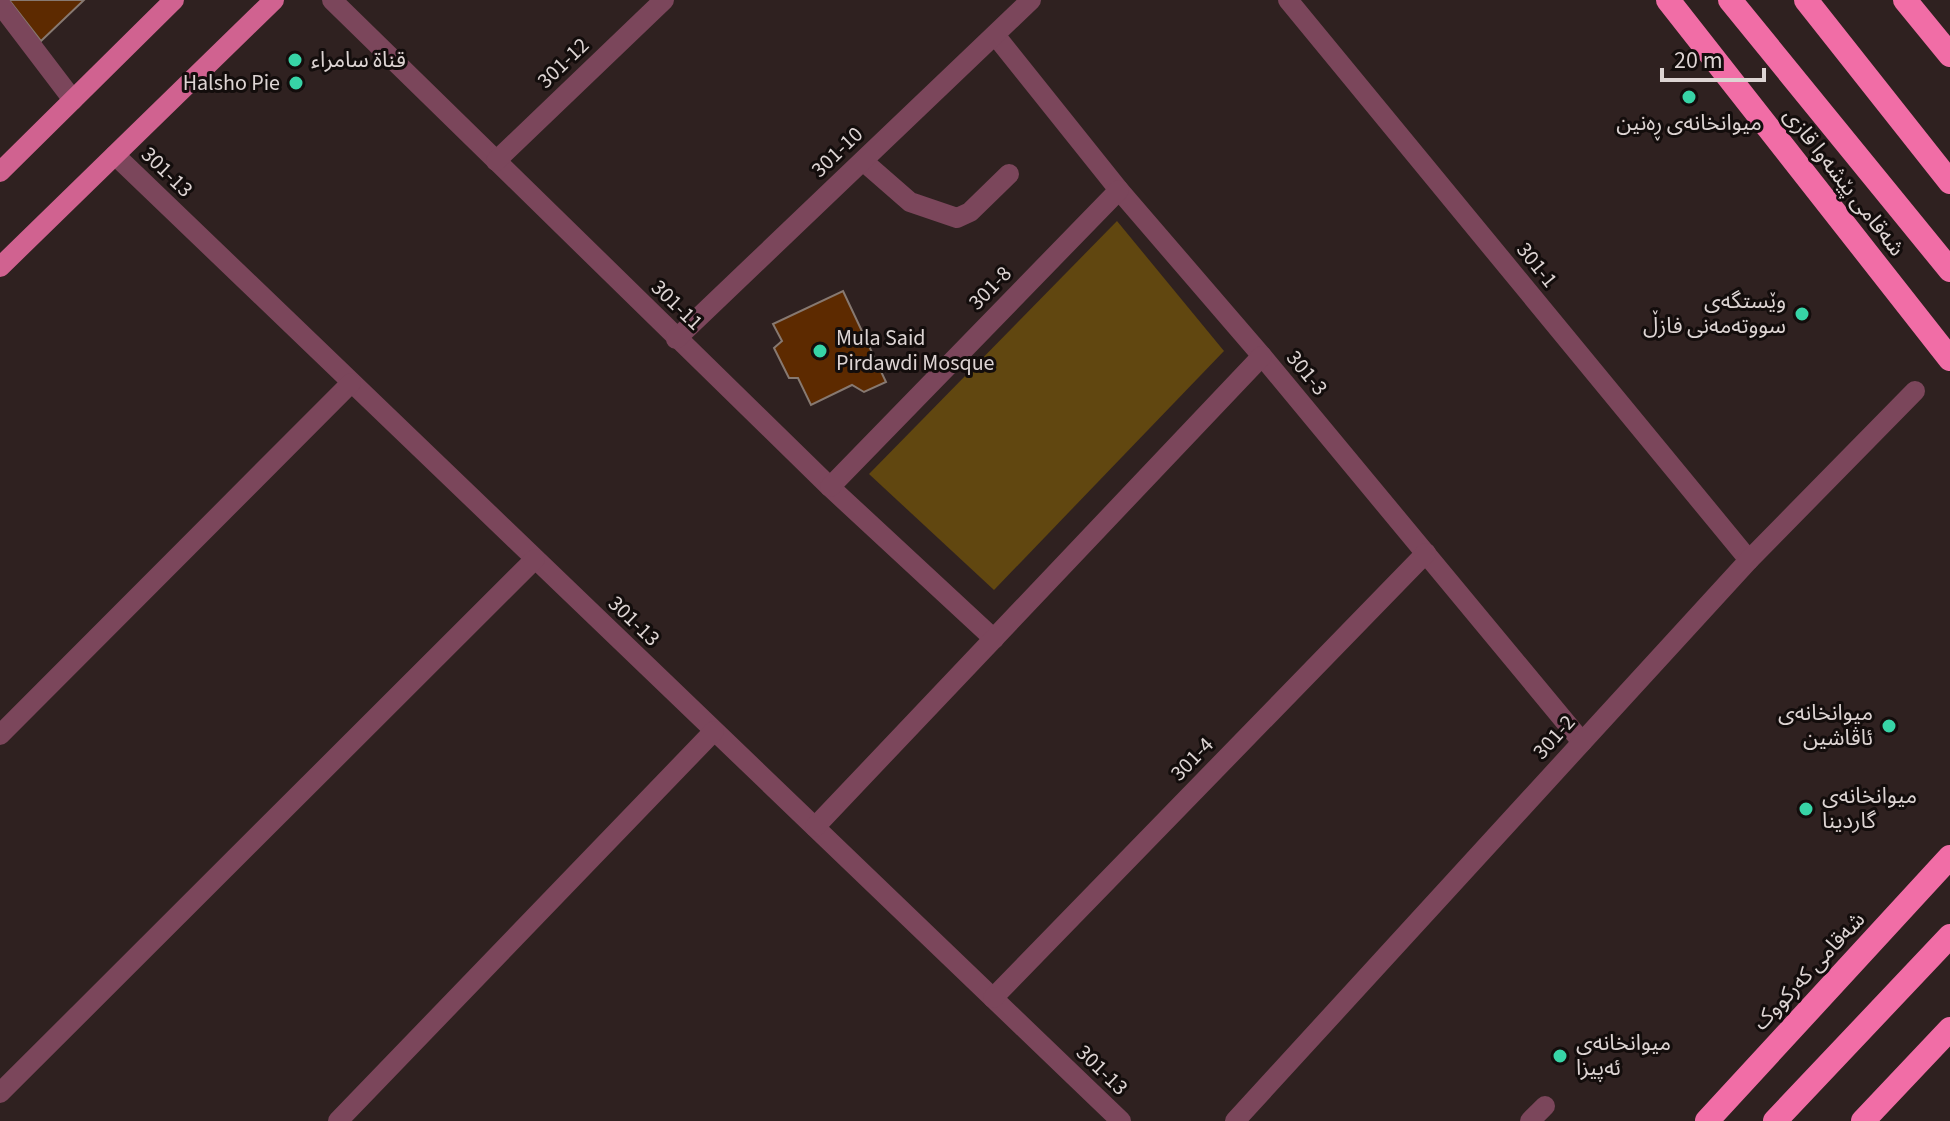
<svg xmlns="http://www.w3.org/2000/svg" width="1950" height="1121" font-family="'Source Sans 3','Noto Sans Arabic',sans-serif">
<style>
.green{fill:#614710}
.building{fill:#5d2a00;stroke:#877971;stroke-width:2}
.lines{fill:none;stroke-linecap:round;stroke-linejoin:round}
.minor{stroke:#7b465b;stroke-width:20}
.major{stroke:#d06290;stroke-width:20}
.highway{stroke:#f16da6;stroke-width:24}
.poi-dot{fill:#37d4a6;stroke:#130d0c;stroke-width:3}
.labels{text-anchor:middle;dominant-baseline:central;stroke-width:6;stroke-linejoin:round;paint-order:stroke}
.poi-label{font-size:22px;fill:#ddd4d3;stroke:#130d0c;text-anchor:start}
.street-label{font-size:22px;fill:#ddd4d3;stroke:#130d0c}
</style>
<rect width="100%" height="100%" fill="#2f2120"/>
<!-- green -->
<path class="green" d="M 1117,221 L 1224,351 L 994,590 L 869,474 Z"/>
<!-- building -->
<g class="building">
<path d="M 9,0 L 84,0 L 41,41 Z"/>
<path d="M 843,291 L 886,382 L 864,392 L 852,385 L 811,405 L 798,378 L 789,378 L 774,348 L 782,341 L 773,324 Z"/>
</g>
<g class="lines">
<!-- minor -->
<g class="minor">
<path d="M 332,0 L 830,487 L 994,639"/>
<path d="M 1288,0 L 1749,560"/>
<path d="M 0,4 L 73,100"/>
<path d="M 995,35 L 1119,190 L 1262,356 L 1582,742"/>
<path d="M 115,155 L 1121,1121"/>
<path d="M 496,161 L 664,0"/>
<path d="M 863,161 L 910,202 L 957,218 L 970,212 L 1009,174"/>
<path d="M 676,339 L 1031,0"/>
<path d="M 830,487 L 1119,190"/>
<path d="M 0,735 L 351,383"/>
<path d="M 815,827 L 1262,356"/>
<path d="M 993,998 L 1426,553"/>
<path d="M 0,1093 L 535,559"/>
<path d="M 338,1121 L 714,731"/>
<path d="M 1235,1121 L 1749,560 L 1915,391"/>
<path d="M 1530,1121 L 1545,1106"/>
</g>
<!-- major -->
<g class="major">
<path d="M 0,172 L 174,0"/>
<path d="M 0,267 L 274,0"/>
</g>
<!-- highway -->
<g class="highway">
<path d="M 1668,0 L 1950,359"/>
<path d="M 1730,0 L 1950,270"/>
<path d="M 1806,0 L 1950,182"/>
<path d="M 1905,0 L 1950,55"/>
<path d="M 1707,1121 L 1950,857"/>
<path d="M 1775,1121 L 1950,936"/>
<path d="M 1863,1121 L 1950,1029"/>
</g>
</g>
<!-- markers -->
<g class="poi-dot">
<circle cx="295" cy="60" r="8"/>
<circle cx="296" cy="83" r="8"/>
<circle cx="1689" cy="97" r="8"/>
<circle cx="1802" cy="314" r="8"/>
<circle cx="820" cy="351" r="8"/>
<circle cx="1889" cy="726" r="8"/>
<circle cx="1806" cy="809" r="8"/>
<circle cx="1560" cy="1056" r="8"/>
</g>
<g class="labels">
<!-- poi labels -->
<g class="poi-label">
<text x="311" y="60">قناة سامراء</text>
<text x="280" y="83" text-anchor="end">Halsho Pie</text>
<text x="1689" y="123" text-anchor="middle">میوانخانەی ڕەنین</text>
<text x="1786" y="301" text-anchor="end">وێستگەی<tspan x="1786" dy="25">سووتەمەنی فازڵ</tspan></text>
<text x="836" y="338">Mula Said<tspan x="836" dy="25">Pirdawdi Mosque</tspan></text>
<text x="1873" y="713" text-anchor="end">میوانخانەی<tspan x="1873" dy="25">ئاڤاشین</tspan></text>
<text x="1822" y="796">میوانخانەی<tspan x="1822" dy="25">گاردینا</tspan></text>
<text x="1576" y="1043">میوانخانەی<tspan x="1576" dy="25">ئەپیزا</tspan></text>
</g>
<!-- street labels -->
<g class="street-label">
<text transform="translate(563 63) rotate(-44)">301-12</text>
<text transform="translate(837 152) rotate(-44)">301-10</text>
<text transform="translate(167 172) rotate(44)">301-13</text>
<text transform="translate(1844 182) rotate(52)">شەقامی پێشەوا قازی</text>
<text transform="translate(1537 265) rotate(51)">301-1</text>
<text transform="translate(990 288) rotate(-46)">301-8</text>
<text transform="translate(677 305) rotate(44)">301-11</text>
<text transform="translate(1307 373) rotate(50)">301-3</text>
<text transform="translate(634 621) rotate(44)">301-13</text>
<text transform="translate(1554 737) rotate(-48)">301-2</text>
<text transform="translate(1192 759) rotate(-46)">301-4</text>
<text transform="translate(1809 971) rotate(-47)">شەقامی کەرکووک</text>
<text transform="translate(1102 1070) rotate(44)">301-13</text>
</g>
</g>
<!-- scale -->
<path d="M1662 68v12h102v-12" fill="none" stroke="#ddd4d3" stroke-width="4"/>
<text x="1674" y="68" font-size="24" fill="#ddd4d3" stroke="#130d0c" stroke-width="6" paint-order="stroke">20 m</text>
</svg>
